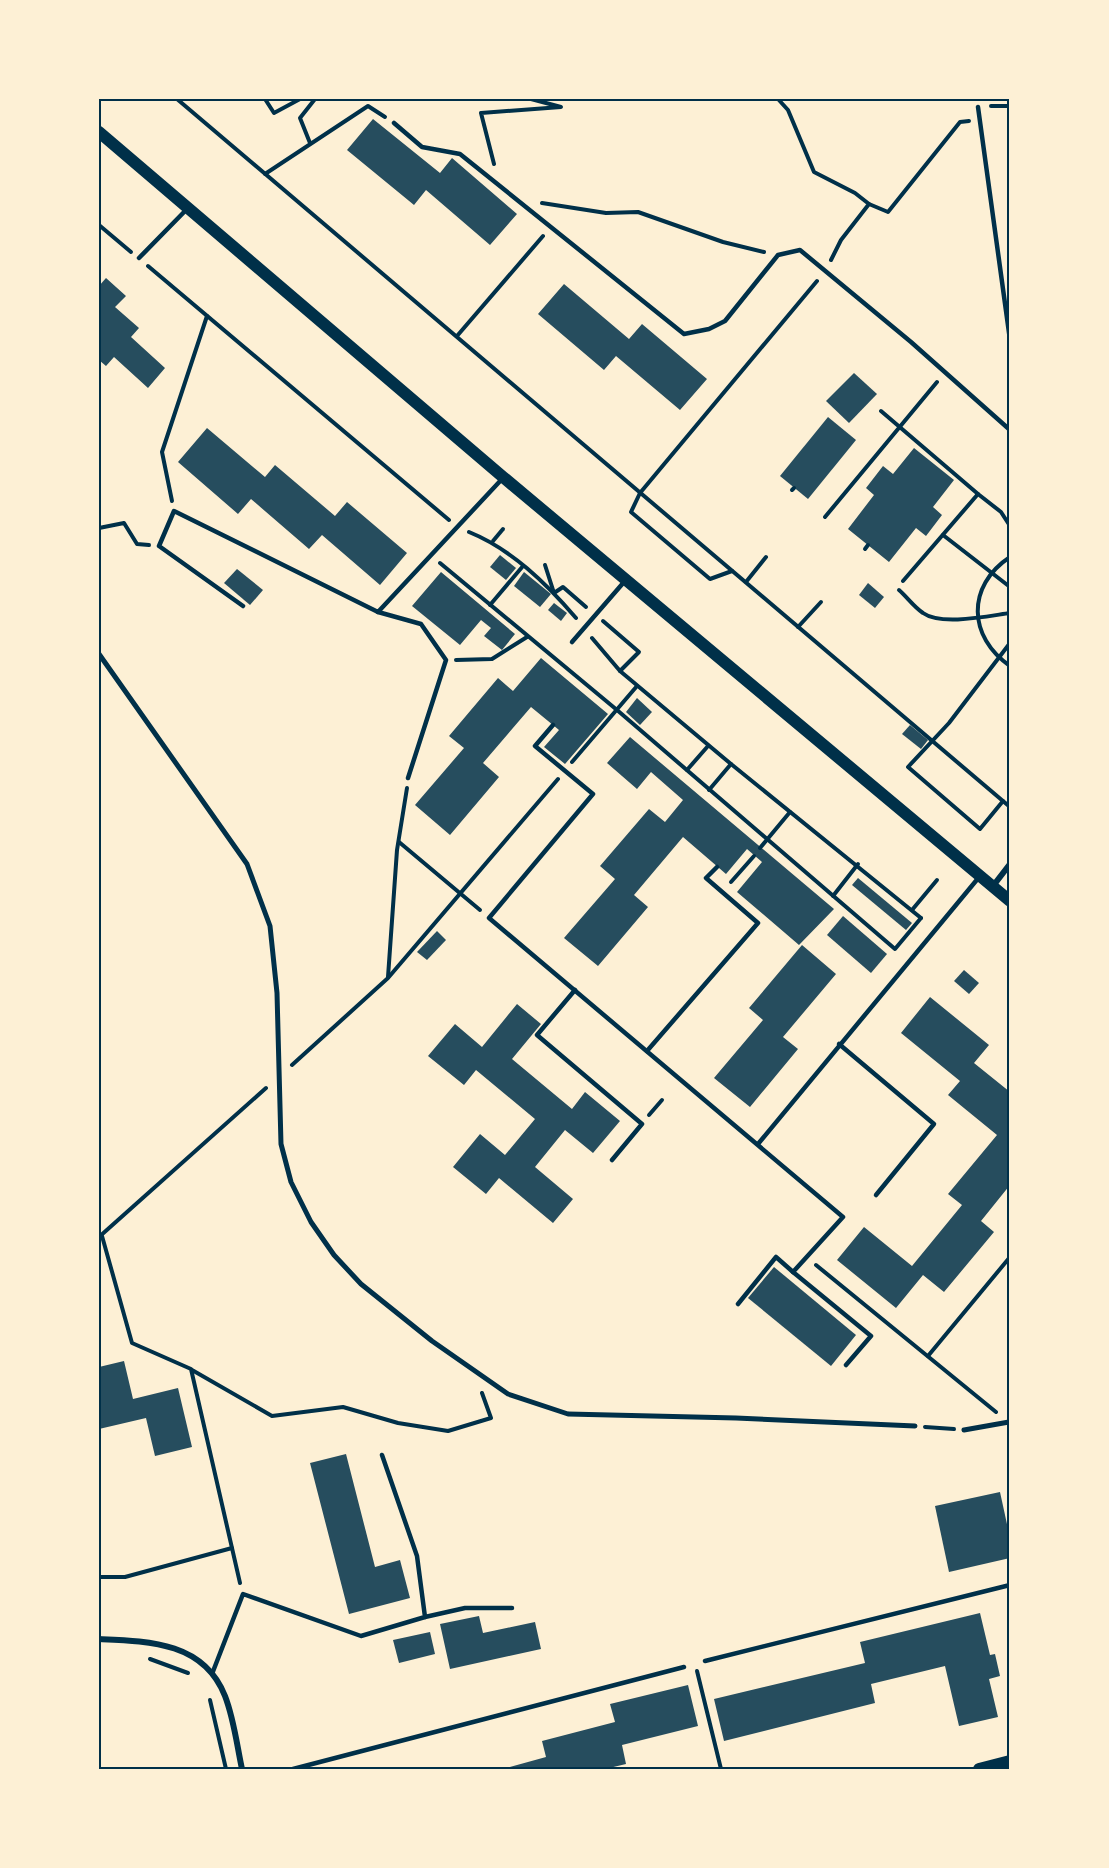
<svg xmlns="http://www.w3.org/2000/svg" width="1109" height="1868" font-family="'Work Sans',sans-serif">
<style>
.building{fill:#264d5e}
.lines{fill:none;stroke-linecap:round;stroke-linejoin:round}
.path{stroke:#003049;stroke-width:4}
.service{stroke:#003049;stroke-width:4.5}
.pedestrian{stroke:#003049;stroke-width:5}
.minor{stroke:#003049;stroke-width:6}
.secondary{stroke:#003049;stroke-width:12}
.neatline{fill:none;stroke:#003049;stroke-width:2}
</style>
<rect width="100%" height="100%" fill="#fdf0d5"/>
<!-- building -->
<g class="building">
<path d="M 373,119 L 440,173 L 452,158 L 517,214 L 490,245 L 426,190 L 414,205 L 347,150 Z"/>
<path d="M 106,278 L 126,296 L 115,307 L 139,328 L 131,337 L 165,368 L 148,388 L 114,357 L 106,366 L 99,360 L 99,286 Z"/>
<path d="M 564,284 L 629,339 L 642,324 L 707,379 L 680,410 L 616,356 L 604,370 L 538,314 Z"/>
<path d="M 854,373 L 877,394 L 849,423 L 826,401 Z"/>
<path d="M 828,417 L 856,440 L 808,499 L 780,476 Z"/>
<path d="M 207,428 L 265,477 L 275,465 L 335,516 L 347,502 L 407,553 L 380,585 L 322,535 L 309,549 L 251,499 L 238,514 L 178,462 Z"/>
<path d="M 914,448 L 954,480 L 933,507 L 942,515 L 926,536 L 916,528 L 889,562 L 848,529 L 874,495 L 866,488 L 883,466 L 893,474 Z"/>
<path d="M 500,555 L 516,568 L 506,580 L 490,567 Z"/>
<path d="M 237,569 L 263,590 L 250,605 L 224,583 Z"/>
<path d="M 441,572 L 515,634 L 502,650 L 484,636 L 491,628 L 481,620 L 460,645 L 412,606 Z"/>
<path d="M 524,572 L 551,594 L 540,607 L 514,586 Z"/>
<path d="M 868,583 L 884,597 L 875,608 L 859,595 Z"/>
<path d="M 554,603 L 567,613 L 561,621 L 548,610 Z"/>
<path d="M 541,658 L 608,714 L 565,764 L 544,747 L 559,730 L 531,707 L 483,763 L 499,777 L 450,835 L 415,805 L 464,748 L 449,736 L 498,678 L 513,691 Z"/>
<path d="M 637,698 L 652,712 L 640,725 L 626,712 Z"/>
<path d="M 910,725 L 928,740 L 921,749 L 902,734 Z"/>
<path d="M 630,737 L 834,909 L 799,945 L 737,892 L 762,862 L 747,849 L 726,874 L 683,837 L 634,895 L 648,907 L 598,966 L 564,938 L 615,879 L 600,866 L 649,809 L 665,822 L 683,800 L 651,772 L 637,789 L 607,763 Z"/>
<path d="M 858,878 L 912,923 L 906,930 L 852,885 Z"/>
<path d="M 843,916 L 887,954 L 871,973 L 827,935 Z"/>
<path d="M 437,931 L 446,940 L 427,960 L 417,952 Z"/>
<path d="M 802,945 L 836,974 L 783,1037 L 798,1049 L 750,1107 L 714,1078 L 763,1020 L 749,1008 Z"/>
<path d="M 964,970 L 979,983 L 969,994 L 954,981 Z"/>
<path d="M 930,997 L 989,1045 L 974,1063 L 1010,1092 L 1010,1185 L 981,1221 L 994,1232 L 944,1292 L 923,1275 L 896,1308 L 837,1260 L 864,1227 L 912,1266 L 962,1205 L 948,1194 L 997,1135 L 948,1095 L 960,1081 L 901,1033 Z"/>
<path d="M 517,1004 L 541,1024 L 512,1059 L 572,1109 L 585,1092 L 620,1121 L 593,1153 L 565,1130 L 535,1167 L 573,1199 L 553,1223 L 499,1178 L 486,1194 L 453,1167 L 480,1134 L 505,1155 L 535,1119 L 476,1070 L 464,1085 L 428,1056 L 455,1024 L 482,1047 Z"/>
<path d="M 774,1267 L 856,1335 L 831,1366 L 748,1298 Z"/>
<path d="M 124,1361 L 133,1399 L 178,1388 L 192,1447 L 155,1456 L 146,1418 L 99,1429 L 99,1367 Z"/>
<path d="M 346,1454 L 375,1567 L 400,1560 L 410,1598 L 349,1614 L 310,1463 Z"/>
<path d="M 1000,1492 L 1010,1538 L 1010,1558 L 949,1572 L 935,1506 Z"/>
<path d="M 980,1613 L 990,1655 L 995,1654 L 1000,1676 L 989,1679 L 998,1717 L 959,1726 L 945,1666 L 871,1684 L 875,1703 L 724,1741 L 714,1699 L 865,1663 L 860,1642 Z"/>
<path d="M 479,1616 L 483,1633 L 535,1622 L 541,1649 L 450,1669 L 440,1624 Z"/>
<path d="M 430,1632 L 435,1654 L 399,1663 L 393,1640 Z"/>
<path d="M 688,1685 L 698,1726 L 622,1745 L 626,1764 L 605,1769 L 503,1769 L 546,1757 L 542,1741 L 615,1722 L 610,1704 Z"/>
</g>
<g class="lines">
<!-- path -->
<g class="path">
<path d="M 177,99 L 1010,807"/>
<path d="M 265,99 L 274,113 L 300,99"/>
<path d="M 778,99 L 788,110 L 814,172 L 855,193 L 869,204 L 841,240 L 831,260"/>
<path d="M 991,106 L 1010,106"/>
<path d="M 310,143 L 300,118 L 315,99"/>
<path d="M 494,164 L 481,113 L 561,107 L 531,99"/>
<path d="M 265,174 L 368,106 L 385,117"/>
<path d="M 542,203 L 606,213 L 638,212 L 723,242 L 764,252"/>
<path d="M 869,204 L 888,212 L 960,122 L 969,121"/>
<path d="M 99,225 L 131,252"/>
<path d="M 148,266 L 449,520"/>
<path d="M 457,336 L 543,236"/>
<path d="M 881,411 L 978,494 L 903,581"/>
<path d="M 792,490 L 794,488"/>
<path d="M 978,494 L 1001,512 L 1010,526"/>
<path d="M 172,501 L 162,452 L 207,316"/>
<path d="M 825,517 L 937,382"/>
<path d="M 99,528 L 124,523 L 137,544 L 149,545"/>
<path d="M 469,532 C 511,549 546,583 576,618"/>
<path d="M 943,535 L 1010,587"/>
<path d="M 493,541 L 503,529"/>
<path d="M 865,549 L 868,545"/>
<path d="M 1010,557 C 966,586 968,637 1010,666"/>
<path d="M 440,563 L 617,710 L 895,949 L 921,918"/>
<path d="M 545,565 L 554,593 L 563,587 L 586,607"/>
<path d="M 732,571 L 710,579 L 631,512 L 640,493 L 817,281"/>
<path d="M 746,582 L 766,557"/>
<path d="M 899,590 C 907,597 914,607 923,613 C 941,626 988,616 1010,613"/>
<path d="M 490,605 L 523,566"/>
<path d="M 603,621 L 639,652 L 620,671"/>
<path d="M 798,627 L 821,602"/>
<path d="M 592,638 L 620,671 L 731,764"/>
<path d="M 456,660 L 492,659 L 527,637"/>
<path d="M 572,762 L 637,686"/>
<path d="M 687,770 L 708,746"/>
<path d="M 709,790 L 731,764 L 921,918"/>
<path d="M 1003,801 L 980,829 L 908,767 L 949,723 L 1010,643"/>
<path d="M 399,842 L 480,910"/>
<path d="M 760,848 L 790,812"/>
<path d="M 731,882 L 754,856"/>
<path d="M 833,896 L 858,864"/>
<path d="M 912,910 L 937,880"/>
<path d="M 388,977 L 397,850 L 407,788"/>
<path d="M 292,1065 L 388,978 L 558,779"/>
<path d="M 649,1115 L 662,1100"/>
<path d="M 102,1236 L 132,1343 L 191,1369 L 240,1583"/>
<path d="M 99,1237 L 266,1088"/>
<path d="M 816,1265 L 996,1412"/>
<path d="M 928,1356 L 1010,1257"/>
<path d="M 192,1370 L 272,1416 L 343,1407 L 398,1423 L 448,1431 L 491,1418 L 482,1393"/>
<path d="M 925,1427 L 954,1429"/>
<path d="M 99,1577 L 125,1577 L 232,1548"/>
<path d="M 150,1659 L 188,1673"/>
<path d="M 697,1671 L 721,1769"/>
<path d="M 210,1700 L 226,1769"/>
</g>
<!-- service -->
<g class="service">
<path d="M 978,107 L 1010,340"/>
<path d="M 394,123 L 422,147 L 460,154 L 684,334 L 709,329 L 725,321 L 778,255 L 800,250 L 911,342 L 1010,430"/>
<path d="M 139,258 L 187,209"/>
<path d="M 243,606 L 159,546 L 174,511 L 378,612 L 502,479"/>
<path d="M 378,612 L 421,624 L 446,660 L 408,778"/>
<path d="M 572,642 L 624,582"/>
<path d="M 553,725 L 535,746 L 593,794 L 489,918 L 843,1217 L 793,1272 L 871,1336 L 846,1365"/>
<path d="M 575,990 L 537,1035 L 642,1124 L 612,1160"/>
<path d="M 839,1044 L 934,1124 L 876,1195"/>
<path d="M 647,1051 L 758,923 L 706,878 L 717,867"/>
<path d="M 758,1144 L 980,876"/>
<path d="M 738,1304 L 776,1257 L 793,1272"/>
<path d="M 425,1617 L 465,1608 L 512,1608"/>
<path d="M 705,1661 L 1010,1585"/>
<path d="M 212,1674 L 243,1594 L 361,1636 L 425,1617 L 417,1556 L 382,1455"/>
<path d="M 293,1769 L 684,1667"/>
</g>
<!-- pedestrian -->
<g class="pedestrian">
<path d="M 99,654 L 247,864 L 270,926 L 277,993 L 281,1144 L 291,1182 L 311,1222 L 334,1255 L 361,1284 L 432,1341 L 508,1394 L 568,1414 L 736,1418 L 915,1426"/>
<path d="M 964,1430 L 1009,1422"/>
</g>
<!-- minor -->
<g class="minor">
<path d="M 993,886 L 1010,864"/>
<path d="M 99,1639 C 149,1641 204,1642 225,1696 C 234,1719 237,1746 242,1769"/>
</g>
<!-- secondary -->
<g class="secondary">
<path d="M 99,132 L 503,477 L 1010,901"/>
<path d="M 979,1769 L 1010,1761"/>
</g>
</g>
<!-- border -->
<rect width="1109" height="1868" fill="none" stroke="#fdf0d5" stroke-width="201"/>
<rect x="100" y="100" width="908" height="1668" class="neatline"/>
</svg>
